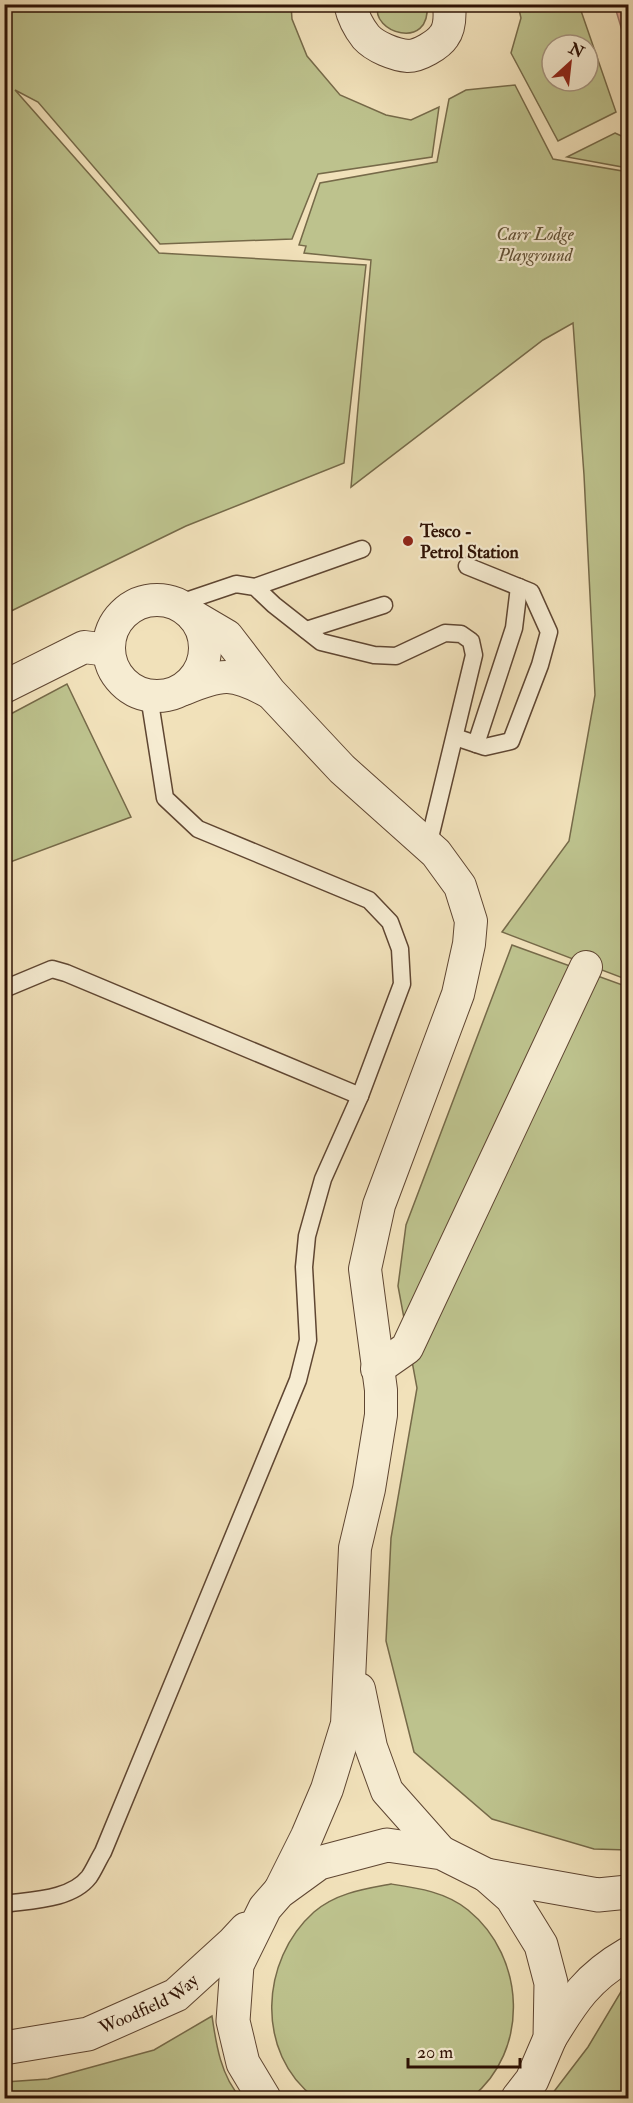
<svg xmlns="http://www.w3.org/2000/svg" width="633" height="2103" font-family="'IM FELL Double Pica',serif">
<style>
.green{fill:#bdc28d;stroke:#766a49;stroke-width:1.5;fill-rule:evenodd}
.building{fill:#e2aa94;stroke:#9e7768;stroke-width:1.5}
.lines{fill:none;stroke-linecap:round;stroke-linejoin:round}
.service-casing{stroke:#5f4632;stroke-width:19}
.minor-casing{stroke:#5f4632;stroke-width:34}
.tertiary-casing{stroke:#5f4632;stroke-width:35}
.service{stroke:#f6ecd2;stroke-width:16}
.minor{stroke:#f6ecd2;stroke-width:32}
.tertiary{stroke:#f6ecd2;stroke-width:33}
.poi-dot{fill:#8f2418;stroke:#f6ecd2;stroke-width:2}
.labels{text-anchor:middle;dominant-baseline:central;stroke-width:4.5;stroke-linejoin:round;paint-order:stroke}
.park-label{font-size:18px;font-style:italic;fill:#605035;stroke:#f6ecd2}
.poi-label{font-size:18px;font-weight:bold;fill:#2e1205;stroke:#f6ecd2;text-anchor:start}
.street-label{font-size:18px;fill:#2e1205;stroke:#f6ecd2}
</style>
<rect width="100%" height="100%" fill="#f1e1ba"/>
<filter id="stains"><feTurbulence type="fractalNoise" baseFrequency=".00333" numOctaves="4"/><feColorMatrix values="0 0 0 0 .2 0 0 0 0 .09 0 0 0 0 .02 0 0 0 .5 -.17"/></filter>
<radialGradient id="worn" r=".72"><stop offset=".6" stop-color="#630" stop-opacity="0"/><stop offset="1" stop-color="#630" stop-opacity=".3"/></radialGradient>
<!-- green -->
<g class="green">
<path d="M 5,4 L 291,5 L 292,19 L 307,56 L 340,95 L 386,115 L 411,120 L 439,107 L 432,157 L 318,174 L 292,239 L 160,244 L 38,102 L 15,90 L 159,253 L 366,265 L 344,463 L 186,526 L 5,614 Z"/>
<path d="M 378,5 L 427,5 C 431,51 370,33 378,5 Z"/>
<path d="M 518,5 L 579,5 L 616,112 L 558,141 L 511,53 L 521,18 ZM 552,45 L 588,45 L 588,81 L 552,81 Z"/>
<path d="M 515,85 L 553,159 L 628,172 L 628,980 L 502,932 L 569,841 L 595,695 L 584,475 L 573,323 L 543,340 L 351,487 L 371,260 L 304,253 L 306,246 L 299,245 L 320,183 L 437,162 L 449,99 L 466,90 Z"/>
<path d="M 615,133 L 628,139 L 628,168 L 567,157 Z"/>
<path d="M 67,684 L 131,817 L 5,864 L 5,717 Z"/>
<path d="M 512,945 L 628,987 L 628,1850 L 594,1849 L 492,1819 L 414,1752 L 386,1641 L 391,1538 L 417,1388 L 398,1286 L 406,1225 Z"/>
<path d="M 391,1884 C 418,1888 446,1892 468,1910 C 526,1957 530,2051 471,2098 L 315,2098 C 255,2053 260,1960 314,1912 C 336,1893 364,1889 391,1884 Z"/>
<path d="M 628,1980 L 628,2098 L 549,2098 L 588,2047 Z"/>
<path d="M 212,2016 C 216,2044 221,2077 241,2098 L 5,2098 L 5,2082 L 48,2079 L 154,2050 Z"/>
</g>
<!-- building -->
<path class="building" d="M 614,4 L 628,4 L 628,50 Z"/>
<g class="lines">
<defs>
<g id="service">
<path d="M 255,587 L 362,549"/>
<path d="M 177,604 L 236,584 L 255,587 L 274,605 L 321,642 L 374,655 L 396,656 L 445,633 L 461,634 L 471,641 L 474,655 L 428,846"/>
<path d="M 306,630 L 384,605"/>
<path d="M 455,737 L 485,747 L 511,741 L 540,665 L 549,632 L 531,592 L 467,566"/>
<path d="M 476,744 L 514,628 L 519,587"/>
<path d="M 4,989 L 52,969 L 66,973 L 360,1096"/>
<path d="M 4,1904 C 31,1900 71,1900 89,1877 C 94,1870 98,1860 103,1852 L 298,1380 L 308,1340 L 304,1267 L 307,1236 L 323,1179 L 360,1096 L 402,984 L 400,949 L 390,922 L 369,900 L 198,829 L 165,798 L 149,696"/>
</g>
<g id="minor">
<path d="M 350,4 C 353,17 358,27 366,37 C 375,47 395,55 408,56 C 419,56 438,45 444,36 C 450,28 450,14 449,4"/>
<circle cx="157" cy="648" r="48"/>
<path d="M 193,616 L 227,636 L 270,692 L 342,769 L 436,853 L 460,886 L 471,921 L 469,944 L 458,994 L 379,1205 L 365,1269 L 381,1390 L 381,1415 L 369,1489 L 355,1548 L 347,1724 L 327,1789 L 307,1836 L 279,1892"/>
<path d="M 4,687 L 84,647 L 108,650"/>
<path d="M 184,689 C 222,673 233,672 269,692"/>
<path d="M 377,1369 L 407,1348 L 586,967"/>
<path d="M 359,1689 L 371,1747 L 387,1791 L 442,1853"/>
</g>
<g id="tertiary">
<path d="M 486,1875 L 598,1895 L 628,1892"/>
<path d="M 550,2038 C 573,2000 588,1977 628,1954"/>
<path id="s1" d="M 4,2048 L 88,2034 L 176,1995 L 233,1943 L 246,1929"/>
<path d="M 264,2098 L 243,2063 L 233,2021 L 237,1965 L 265,1908 L 279,1892 L 319,1863 L 387,1845 L 442,1853 L 486,1875 L 512,1898 L 541,1945 L 551,1983 L 550,2038 L 532,2080 L 518,2098"/>
</g>
</defs>
<!-- service casing -->
<use href="#service" class="service-casing"/>
<!-- minor casing -->
<use href="#minor" class="minor-casing"/>
<!-- tertiary casing -->
<use href="#tertiary" class="tertiary-casing"/>
<!-- service -->
<use href="#service" class="service"/>
<!-- minor -->
<use href="#minor" class="minor"/>
<!-- tertiary -->
<use href="#tertiary" class="tertiary"/>
</g>
<!-- markers -->
<circle class="poi-dot" cx="408" cy="541" r="6"/>
<g class="labels">
<!-- park labels -->
<g class="park-label">
<text x="535" y="234">Carr Lodge<tspan x="535" dy="21">Playground</tspan></text>
</g>
<!-- poi labels -->
<g class="poi-label">
<text x="420" y="531">Tesco -<tspan x="420" dy="21">Petrol Station</tspan></text>
</g>
<!-- street labels -->
<g class="street-label">
<text stroke="none"><textPath href="#s1" startOffset="153">Woodfield Way</textPath></text>
</g>
</g>
<!-- margin -->
<rect width="633" height="2103" fill="none" stroke="#f1e1ba" stroke-width="24"/>
<rect x="6" y="6" width="621" height="2091" fill="none" stroke="#2e1205" stroke-width="3"/>
<rect x="12" y="12" width="609" height="2079" fill="none" stroke="#2e1205" stroke-width="1.5"/>
<!-- north arrow -->
<g transform="translate(570 63) rotate(27)"><circle r="28" fill="#f6ecd2" stroke="#a69580" stroke-width="1.5"/>
<path d="M0-4.5L10 22L0 15L-10 22Z" fill="#8f2418"/>
<text y="-9" font-size="16" font-weight="bold" text-anchor="middle" fill="#2e1205">N</text>
</g>
<!-- scale -->
<path d="M408 2058v9h112v-9" fill="none" stroke="#2e1205" stroke-width="3"/>
<text x="417" y="2058" font-size="18" fill="#2e1205" stroke="#f6ecd2" stroke-width="4.5" paint-order="stroke">20 m</text>
<rect width="100%" height="100%" filter="url(#stains)"/>
<rect width="100%" height="100%" fill="url(#worn)"/>
</svg>
